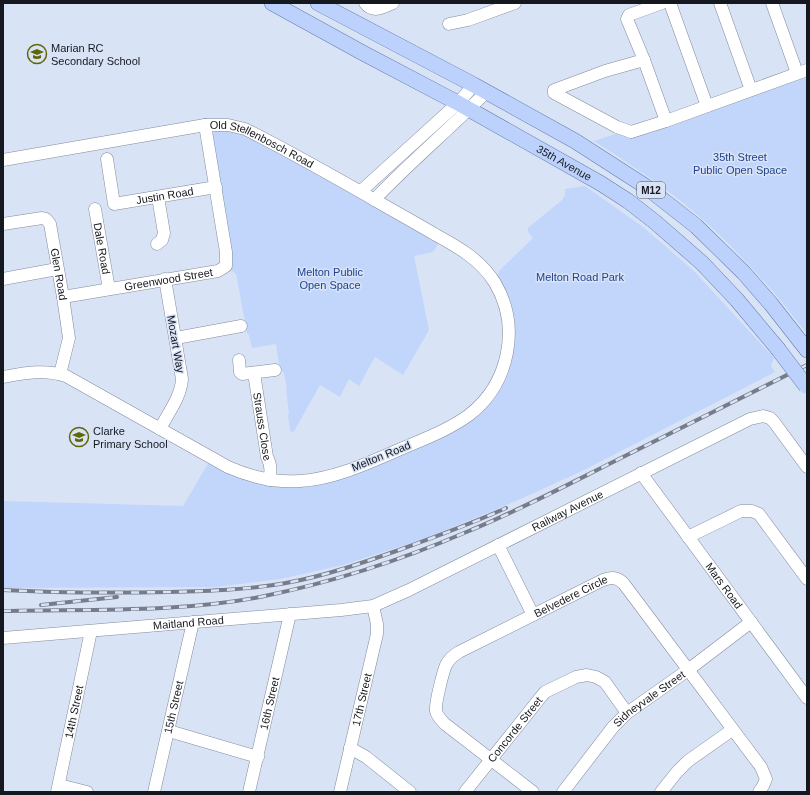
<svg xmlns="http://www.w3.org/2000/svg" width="810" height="795" font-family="Arial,sans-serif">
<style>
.green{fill:#c2d5fa}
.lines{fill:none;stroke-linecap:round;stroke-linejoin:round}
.minor-casing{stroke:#838b9c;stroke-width:13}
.major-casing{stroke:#647dad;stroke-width:16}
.minor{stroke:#fff;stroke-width:12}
.major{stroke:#bcd1fb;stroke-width:15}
.rail-casing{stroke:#767c89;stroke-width:4}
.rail{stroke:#d9e3f6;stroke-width:2.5;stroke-dasharray:8;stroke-linecap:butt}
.major-bridge-casing{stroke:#647dad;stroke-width:16;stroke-linecap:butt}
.major-bridge{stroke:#bcd1fb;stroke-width:15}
.labels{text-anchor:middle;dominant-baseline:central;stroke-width:3;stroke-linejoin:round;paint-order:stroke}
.shield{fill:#d9e3f6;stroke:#505560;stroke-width:1}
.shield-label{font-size:10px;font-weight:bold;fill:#15181f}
.poi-label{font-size:11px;fill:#15181f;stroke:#d9e3f6;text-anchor:start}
.street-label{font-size:11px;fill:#15181f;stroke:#d9e3f6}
.park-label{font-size:11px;fill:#214391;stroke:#d9e3f6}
</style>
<rect width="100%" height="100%" fill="#d9e3f6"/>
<!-- green -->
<g class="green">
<path d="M 807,71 L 807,334 C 770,286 729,240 682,202 C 654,180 624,160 594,141 Z"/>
<path d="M 216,130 L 240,131 L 436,240 L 438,244 L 433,252 L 414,256 L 429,330 L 403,375 L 375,357 L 359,386 L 349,379 L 340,397 L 320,385 L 293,433 L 290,430 L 288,415 L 289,414 L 286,389 L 287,388 L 284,374 L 279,365 L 276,344 L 252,348 L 249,335 L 247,333 L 236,274 L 231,270 L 233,264 L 212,138 L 212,135 Z"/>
<path d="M 585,186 L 643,227 L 693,270 L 774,358 L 771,366 L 775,372 L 584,470 L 523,498 L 429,537 L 343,565 L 280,579 L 216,587 L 3,588 L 3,501 L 183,506 L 209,462 L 297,485 L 457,427 L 508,365 L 497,278 L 499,271 L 533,238 L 528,232 L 528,228 L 562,200 L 565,195 L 565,189 Z"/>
</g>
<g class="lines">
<defs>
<g id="minor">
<path d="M 365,3 C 373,14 384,7 393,3"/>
<path d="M 662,3 L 629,15 L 627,19 L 644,60 L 666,121 L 807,70"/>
<path d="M 670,3 L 707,106"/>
<path d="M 720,3 L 751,90"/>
<path d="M 772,3 L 797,73"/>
<path d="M 449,24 L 468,20 L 515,3"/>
<path d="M 644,60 L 605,71 L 554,90 L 554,93 L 617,127 L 631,132 L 666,121"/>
<path id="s1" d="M 107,159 L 114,204 L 216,187"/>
<path id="s2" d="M 3,160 L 205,125 L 228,125 L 245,129 C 293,153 340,180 387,207 C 403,216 419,225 436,235 C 458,247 481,260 495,283 C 521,327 509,384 469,415 C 447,431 421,440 396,451 C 366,464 333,479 300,481 C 274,483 251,477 228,467 L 66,376 C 45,369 25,373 3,377"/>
<path d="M 361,191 L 458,103 L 474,85"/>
<path d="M 374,200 C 410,162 450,129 486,92"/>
<path id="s3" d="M 95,209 L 109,289"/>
<path id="s4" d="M 3,224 L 42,218 L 46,219 L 50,224 L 63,297 L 69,338 L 60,374"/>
<path d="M 157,244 L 162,240 L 164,233 L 158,197"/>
<path d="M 3,279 L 57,269"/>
<path id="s5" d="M 63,297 L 218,271 L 226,266 L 226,252 L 205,125"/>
<path d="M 176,338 L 241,326"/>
<path d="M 239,360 L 240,372 L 242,374 L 275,370"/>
<path id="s6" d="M 254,373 L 267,457 C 271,464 271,473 269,480"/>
<path d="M 160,429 C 168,413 181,397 182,379 L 165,279"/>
<path id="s7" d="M 641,473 L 807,698"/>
<path d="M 688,537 L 741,511 L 752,511 L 759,514 L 807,579"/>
<path d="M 498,545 L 533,615"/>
<path id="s8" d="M 3,638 L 341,610 L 373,606 L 409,590 L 750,419 L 763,416 L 770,418 L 774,422 L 807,467"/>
<path d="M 169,731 L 258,757"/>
<path d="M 350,748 L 366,757 L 410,792"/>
<path d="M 59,785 L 87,792"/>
<path id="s9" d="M 57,792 L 91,631"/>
<path id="s10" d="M 154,792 L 193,622"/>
<path id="s11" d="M 249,792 L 290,614"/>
<path id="s12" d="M 340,792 L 377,634 L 377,624 L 373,606"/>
<path id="s13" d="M 465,792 L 540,698 L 545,692 L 576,677 L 587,675 L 596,677 L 605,682 L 627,713"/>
<path id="s14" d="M 533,792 L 445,724 C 441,720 437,716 436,711 C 435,703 443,672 446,665 C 449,659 454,655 459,652 L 603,580 C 612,577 618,577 624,584 L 761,767 L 766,779 L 763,786 L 759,792"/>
<path id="s15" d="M 563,792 L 613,727 L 627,713 L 688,670 L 751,622"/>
<path d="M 661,792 L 677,772 L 688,761 L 732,730"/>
</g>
<g id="major">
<path id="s16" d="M 272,3 L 363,53 L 458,103 L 600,183 L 628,201 L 655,222 L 702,263 L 737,300 L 778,349"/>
<path d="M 318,3 L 474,85 L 575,141 L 645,186 L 696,226 L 744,273 L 771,304 L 807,350"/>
</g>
</defs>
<!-- minor casing -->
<use href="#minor" class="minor-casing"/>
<!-- major casing -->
<use href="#major" class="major-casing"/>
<!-- minor -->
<use href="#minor" class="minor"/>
<!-- major -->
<use href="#major" class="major"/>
<defs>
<g id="rail">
<path d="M 3,590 C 58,593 114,593 169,592 C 208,591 247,590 286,583 C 325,576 362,563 399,550 C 435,537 471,524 506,508"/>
<path d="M 41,605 L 117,597"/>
<path d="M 3,611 C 87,609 177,613 260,597 C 329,583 399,561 464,533 C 516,512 565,486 615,461 C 679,429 743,397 807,365"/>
</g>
</defs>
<!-- rail casing -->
<use href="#rail" class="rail-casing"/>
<!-- rail -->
<use href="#rail" class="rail"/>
<defs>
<path id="major-bridge" d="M 778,349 L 806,386"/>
</defs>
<!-- major-bridge casing -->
<use href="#major-bridge" class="major-bridge-casing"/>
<!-- major-bridge -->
<use href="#major-bridge" class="major-bridge"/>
</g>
<!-- icons -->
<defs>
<symbol id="school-ring" viewBox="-11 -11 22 22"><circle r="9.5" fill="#d9e3f6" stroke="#616705" stroke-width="1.5"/><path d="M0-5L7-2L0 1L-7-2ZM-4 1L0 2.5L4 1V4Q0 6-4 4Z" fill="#616705"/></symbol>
</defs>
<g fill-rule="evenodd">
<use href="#school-ring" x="26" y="43" width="22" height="22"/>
<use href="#school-ring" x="68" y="426" width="22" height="22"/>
</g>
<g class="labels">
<!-- shield labels -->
<rect class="shield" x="637" y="182" width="28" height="16" rx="3"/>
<g class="shield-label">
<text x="651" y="190">M12</text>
</g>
<!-- poi labels -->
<g class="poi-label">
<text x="51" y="48">Marian RC<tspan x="51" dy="13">Secondary School</tspan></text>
<text x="93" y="431">Clarke<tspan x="93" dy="13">Primary School</tspan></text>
</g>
<!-- street labels -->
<g class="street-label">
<text stroke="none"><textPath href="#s2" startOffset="266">Old Stellenbosch Road</textPath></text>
<text stroke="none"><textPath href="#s16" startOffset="333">35th Avenue</textPath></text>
<text stroke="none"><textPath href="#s1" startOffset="97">Justin Road</textPath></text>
<text stroke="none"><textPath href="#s3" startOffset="40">Dale Road</textPath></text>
<text stroke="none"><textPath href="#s4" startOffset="101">Glen Road</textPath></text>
<text stroke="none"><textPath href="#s5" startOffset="107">Greenwood Street</textPath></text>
<text transform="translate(176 344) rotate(80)">Mozart Way</text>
<text stroke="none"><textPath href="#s6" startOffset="54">Strauss Close</textPath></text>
<text transform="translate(381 456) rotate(-22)">Melton Road</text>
<text stroke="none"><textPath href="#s8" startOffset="588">Railway Avenue</textPath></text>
<text stroke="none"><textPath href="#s7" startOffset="140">Mars Road</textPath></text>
<text stroke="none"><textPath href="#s14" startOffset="318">Belvedere Circle</textPath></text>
<text stroke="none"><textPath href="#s8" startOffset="186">Maitland Road</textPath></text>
<text stroke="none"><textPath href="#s12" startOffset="95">17th Street</textPath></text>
<text stroke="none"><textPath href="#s15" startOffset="128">Sidneyvale Street</textPath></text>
<text stroke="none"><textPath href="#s11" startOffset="91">16th Street</textPath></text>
<text stroke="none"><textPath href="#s10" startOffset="87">15th Street</textPath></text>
<text stroke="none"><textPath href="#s9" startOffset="82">14th Street</textPath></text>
<text stroke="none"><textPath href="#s13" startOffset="80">Concorde Street</textPath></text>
</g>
<!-- park labels -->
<g class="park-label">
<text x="740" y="157">35th Street<tspan x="740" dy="13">Public Open Space</tspan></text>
<text x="330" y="272">Melton Public<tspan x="330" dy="13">Open Space</tspan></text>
<text x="580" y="277">Melton Road Park</text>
</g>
</g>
<!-- border -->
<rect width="810" height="795" fill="none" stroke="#15181f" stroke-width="8"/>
</svg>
